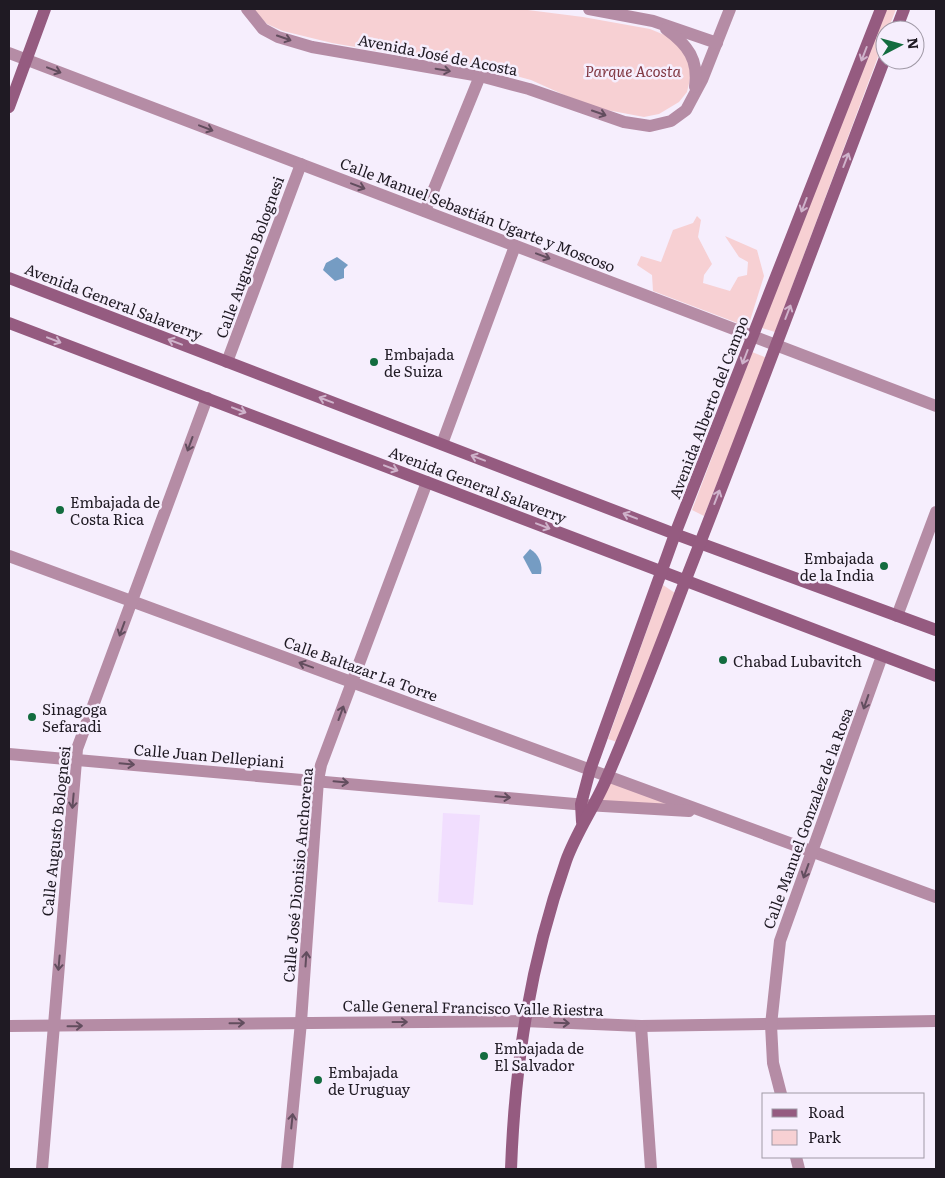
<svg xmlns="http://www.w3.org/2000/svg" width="945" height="1178" font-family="Literata,serif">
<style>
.built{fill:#f1defe}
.green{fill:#f7d0d3}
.water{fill:#759cc3}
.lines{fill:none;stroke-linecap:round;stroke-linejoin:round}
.street{stroke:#b58ca5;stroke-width:12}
.secondary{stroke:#955b80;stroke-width:12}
.oneway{stroke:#624d5e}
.oneway2{stroke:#cfb3cb}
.poi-dot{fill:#136c3f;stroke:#f6eefd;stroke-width:2}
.labels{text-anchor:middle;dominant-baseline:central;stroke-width:5;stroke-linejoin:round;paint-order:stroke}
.street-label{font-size:15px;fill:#1f1a23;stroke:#f6eefd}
.park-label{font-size:15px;font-style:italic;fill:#813742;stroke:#f6eefd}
.poi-label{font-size:15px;fill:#1f1a23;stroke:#f6eefd;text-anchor:start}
</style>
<rect width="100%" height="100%" fill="#f6eefd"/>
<!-- built -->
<path class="built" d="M 443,813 L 480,815 L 473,905 L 438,902 Z"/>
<!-- green -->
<g class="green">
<path d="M 252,9 L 520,9 L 583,17 L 650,29 L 672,38 L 685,54 L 690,67 L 690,79 L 687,92 L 679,102 L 659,114 L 644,117 L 591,107 L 531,80 L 505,73 L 332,43 L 283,31 L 267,24 Z"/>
<path d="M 884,9 L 896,9 L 888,30 L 885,30 L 885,38 L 775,332 L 759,327 Z"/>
<path d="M 697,216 L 701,220 L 698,237 L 712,264 L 704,275 L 703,283 L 730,291 L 738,277 L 747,275 L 748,262 L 739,257 L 725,236 L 757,250 L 764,276 L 748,327 L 653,291 L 652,275 L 637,265 L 641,256 L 661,262 L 673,230 L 693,223 Z"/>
<path d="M 752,352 L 767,358 L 704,516 L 692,510 Z"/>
<path d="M 663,585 L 675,593 L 620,743 L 608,739 Z"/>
<path d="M 607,779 L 690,809 L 600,802 Z"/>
</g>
<!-- water -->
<g class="water">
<path d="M 337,257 L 348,265 L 344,269 L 344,278 L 335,281 L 323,270 L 326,263 Z"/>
<path d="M 530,549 C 539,554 543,565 541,574 L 532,574 L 523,557 Z"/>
</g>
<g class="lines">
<!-- street -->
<g class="street">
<path d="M 247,9 L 263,29 L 278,37 L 312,47 L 480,76 L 529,89 L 624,122 L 650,126 L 671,121 L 686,110 L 702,80 L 730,9"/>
<path d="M 589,9 L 653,21 L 717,43"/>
<path d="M 666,29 C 688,45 699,60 695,87"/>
<path d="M 9,53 L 936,406"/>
<path d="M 425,211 L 480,76"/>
<path d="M 227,362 L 301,164"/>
<path d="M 442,444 L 515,246"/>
<path d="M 9,556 L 936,897"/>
<path d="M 897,616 L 936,512"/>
<path d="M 9,754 L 586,805 L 689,811"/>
<path d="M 9,1026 L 524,1021 L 641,1026 L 936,1021"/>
<path d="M 641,1026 L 651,1169"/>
<path d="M 781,1094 L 773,1063 L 771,1025 L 780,941 L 882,656"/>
<path d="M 796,1157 L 799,1169"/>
<path d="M 42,1169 L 77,749 L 207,398"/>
<path d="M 287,1169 L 301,1022 L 318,780 L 321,765 L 427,482"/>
</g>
<!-- secondary -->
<g class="secondary">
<path d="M 896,30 L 904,9"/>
<path d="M 9,107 L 45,9"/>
<path d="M 9,278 L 675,534 L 936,630"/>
<path d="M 9,323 L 936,676"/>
<path d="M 582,822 L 581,804 L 590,770 L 675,534 L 881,9"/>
<path d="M 511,1169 C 515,1061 530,964 566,861 C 576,833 593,809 605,782 C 633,717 659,650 684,584 C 753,409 818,233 885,58"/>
</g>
</g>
<!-- one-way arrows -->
<defs><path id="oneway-shaft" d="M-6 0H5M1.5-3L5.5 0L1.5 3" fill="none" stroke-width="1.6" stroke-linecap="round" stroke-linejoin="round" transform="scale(1.25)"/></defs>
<g class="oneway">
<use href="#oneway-shaft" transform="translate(284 38) rotate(19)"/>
<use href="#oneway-shaft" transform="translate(54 70) rotate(21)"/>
<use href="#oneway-shaft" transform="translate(443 70) rotate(10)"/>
<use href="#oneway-shaft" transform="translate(599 113) rotate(19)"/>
<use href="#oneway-shaft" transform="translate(206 128) rotate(21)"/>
<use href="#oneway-shaft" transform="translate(358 186) rotate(21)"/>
<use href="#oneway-shaft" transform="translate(543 256) rotate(21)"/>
<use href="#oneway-shaft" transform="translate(190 444) rotate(110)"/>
<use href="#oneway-shaft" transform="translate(122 629) rotate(110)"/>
<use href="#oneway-shaft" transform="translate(306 665) rotate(-160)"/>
<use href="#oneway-shaft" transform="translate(866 702) rotate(109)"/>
<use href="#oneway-shaft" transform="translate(341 713) rotate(-70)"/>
<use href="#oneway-shaft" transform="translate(127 764) rotate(5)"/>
<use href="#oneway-shaft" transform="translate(341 782) rotate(5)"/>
<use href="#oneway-shaft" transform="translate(503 797) rotate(5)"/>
<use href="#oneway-shaft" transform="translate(73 801) rotate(95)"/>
<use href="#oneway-shaft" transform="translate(806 871) rotate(110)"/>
<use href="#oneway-shaft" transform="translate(306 959) rotate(-86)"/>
<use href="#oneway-shaft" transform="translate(59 963) rotate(95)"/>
<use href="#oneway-shaft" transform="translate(400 1022)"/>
<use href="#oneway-shaft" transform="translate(237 1023) rotate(-1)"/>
<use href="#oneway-shaft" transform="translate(562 1023) rotate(2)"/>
<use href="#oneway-shaft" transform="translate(75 1026) rotate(-1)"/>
<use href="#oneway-shaft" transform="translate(292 1121) rotate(-84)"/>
</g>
<g class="oneway2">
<use href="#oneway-shaft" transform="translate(864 54) rotate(111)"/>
<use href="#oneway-shaft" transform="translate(846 160) rotate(-69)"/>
<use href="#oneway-shaft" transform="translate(804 205) rotate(111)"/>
<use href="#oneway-shaft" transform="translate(788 312) rotate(-69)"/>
<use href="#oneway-shaft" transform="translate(54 340) rotate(21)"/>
<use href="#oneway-shaft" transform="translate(175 342) rotate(-159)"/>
<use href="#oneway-shaft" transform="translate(745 357) rotate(111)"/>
<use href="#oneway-shaft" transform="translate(326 400) rotate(-159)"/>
<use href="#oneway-shaft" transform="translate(239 410) rotate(21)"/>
<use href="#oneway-shaft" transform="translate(478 458) rotate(-159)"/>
<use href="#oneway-shaft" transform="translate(391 468) rotate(21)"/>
<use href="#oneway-shaft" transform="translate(717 497) rotate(-69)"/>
<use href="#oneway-shaft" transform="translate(630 516) rotate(-159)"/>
<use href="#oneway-shaft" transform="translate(543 526) rotate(21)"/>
</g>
<!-- markers -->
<g class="poi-dot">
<circle cx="374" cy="362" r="5"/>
<circle cx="60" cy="510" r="5"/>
<circle cx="884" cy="566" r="5"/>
<circle cx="723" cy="660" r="5"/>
<circle cx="32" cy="717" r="5"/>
<circle cx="484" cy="1056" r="5"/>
<circle cx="318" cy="1080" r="5"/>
</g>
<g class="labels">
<!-- street labels -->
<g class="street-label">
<text transform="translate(438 54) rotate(11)">Avenida José de Acosta</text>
<text transform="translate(478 214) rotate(21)">Calle Manuel Sebastián Ugarte y Moscoso</text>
<text transform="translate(249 257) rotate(-70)">Calle Augusto Bolognesi</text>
<text transform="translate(114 301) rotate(21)">Avenida General Salaverry</text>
<text transform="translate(708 407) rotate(-69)">Avenida Alberto del Campo</text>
<text transform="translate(478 484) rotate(21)">Avenida General Salaverry</text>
<text transform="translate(361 668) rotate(20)">Calle Baltazar La Torre</text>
<text transform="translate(209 755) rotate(5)">Calle Juan Dellepiani</text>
<text transform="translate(807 818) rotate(-70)">Calle Manuel Gonzalez de la Rosa</text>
<text transform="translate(55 831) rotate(-84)">Calle Augusto Bolognesi</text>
<text transform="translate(297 875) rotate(-85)">Calle José Dionisio Anchorena</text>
<text transform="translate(473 1007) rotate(1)">Calle General Francisco Valle Riestra</text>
</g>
<!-- park labels -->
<g class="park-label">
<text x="633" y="70">Parque Acosta</text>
</g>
<!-- poi labels -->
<g class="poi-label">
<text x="384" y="353">Embajada<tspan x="384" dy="17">de Suiza</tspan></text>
<text x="70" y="501">Embajada de<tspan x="70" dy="17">Costa Rica</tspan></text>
<text x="874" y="557" text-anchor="end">Embajada<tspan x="874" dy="17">de la India</tspan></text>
<text x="733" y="660">Chabad Lubavitch</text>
<text x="42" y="708">Sinagoga<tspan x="42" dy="17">Sefaradi</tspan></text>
<text x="494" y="1047">Embajada de<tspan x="494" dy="17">El Salvador</tspan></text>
<text x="328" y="1071">Embajada<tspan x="328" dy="17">de Uruguay</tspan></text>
</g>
</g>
<!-- border -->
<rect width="945" height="1178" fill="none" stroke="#1f1a23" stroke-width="20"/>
<!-- legend -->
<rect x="762" y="1093" width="162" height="65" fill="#f6eefd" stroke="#a099a6"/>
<rect x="772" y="1109" width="25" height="8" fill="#955b80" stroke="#a099a6"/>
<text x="808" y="1118" font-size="15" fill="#1f1a23">Road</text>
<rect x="772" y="1130" width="25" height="15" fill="#f7d0d3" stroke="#a099a6"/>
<text x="808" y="1143" font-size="15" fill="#1f1a23">Park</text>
<!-- north arrow -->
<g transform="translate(900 45) rotate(84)"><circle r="24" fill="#f6eefd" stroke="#a099a6"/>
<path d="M0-4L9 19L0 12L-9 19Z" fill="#136c3f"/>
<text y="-8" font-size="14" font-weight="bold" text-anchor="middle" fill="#1f1a23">N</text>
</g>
</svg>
